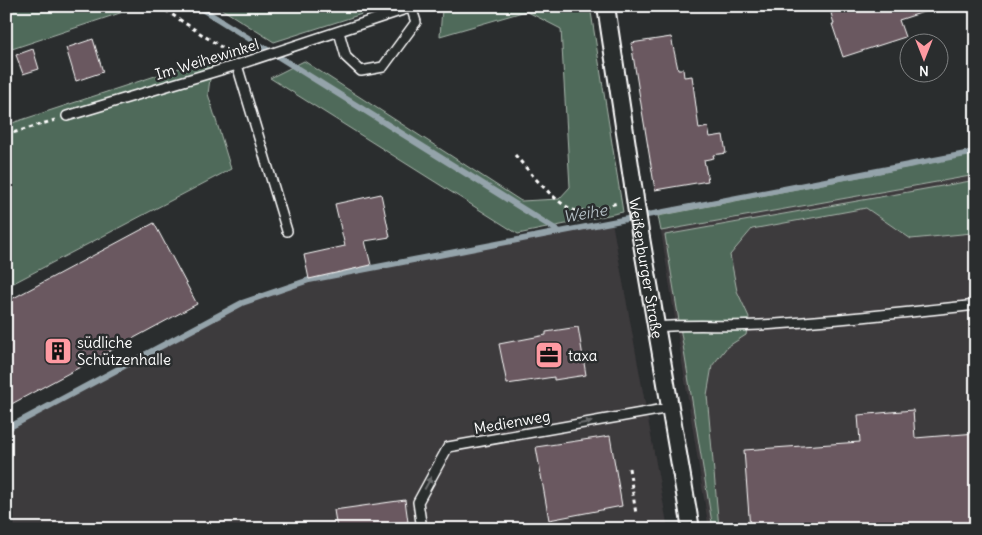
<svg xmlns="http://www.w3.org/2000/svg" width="982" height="535" font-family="Delius,sans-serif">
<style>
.built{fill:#3e3a3d}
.green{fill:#506b5a;stroke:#a8b5ac}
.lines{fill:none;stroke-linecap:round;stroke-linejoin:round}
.stream{stroke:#94a3aa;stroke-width:6}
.building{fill:#6b5960;stroke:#fff}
.lane-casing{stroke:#fff;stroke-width:12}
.street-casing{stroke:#fff;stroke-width:20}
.path{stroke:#fff;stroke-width:3;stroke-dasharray:4 4;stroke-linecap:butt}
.lane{stroke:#2a2d2e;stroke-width:9}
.street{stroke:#2a2d2e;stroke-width:16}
.oneway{fill:#6a6c6d}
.labels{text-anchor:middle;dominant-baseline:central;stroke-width:5;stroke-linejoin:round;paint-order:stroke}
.street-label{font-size:15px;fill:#fff;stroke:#2a2d2e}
.poi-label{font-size:15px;fill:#fff;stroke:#2a2d2e;text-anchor:start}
.water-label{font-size:16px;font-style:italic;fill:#afbac0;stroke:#2a2d2e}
</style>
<rect width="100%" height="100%" fill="#2a2d2e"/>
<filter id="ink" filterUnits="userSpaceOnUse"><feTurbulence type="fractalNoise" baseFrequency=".02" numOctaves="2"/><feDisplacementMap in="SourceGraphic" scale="10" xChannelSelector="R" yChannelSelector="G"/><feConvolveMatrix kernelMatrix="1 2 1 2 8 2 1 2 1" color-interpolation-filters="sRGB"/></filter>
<g filter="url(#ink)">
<!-- built -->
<g class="built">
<path d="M 976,175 L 976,529 L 709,529 L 661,231 Z"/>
<path d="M 612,222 L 668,529 L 6,529 L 6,429 L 242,303 L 309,280 Z"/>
</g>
<!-- green -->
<g class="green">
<path d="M 6,6 L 132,6 L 135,8 L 6,51 Z"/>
<path d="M 217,6 L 387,6 L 274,42 Z"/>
<path d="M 446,6 L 590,6 L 623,212 L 518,234 L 270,78 L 304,61 L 521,201 L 559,199 L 570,187 L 561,29 L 526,11 L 440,36 L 442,8 Z"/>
<path d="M 213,57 L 208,94 L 231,169 L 6,287 L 6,125 Z"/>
<path d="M 976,154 L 976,175 L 661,231 L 658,216 Z"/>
<path d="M 976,180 L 976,239 L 972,233 L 911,239 L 866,208 L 752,229 L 730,255 L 737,291 L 749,317 L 746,335 L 727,347 L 712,366 L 707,395 L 719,528 L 713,529 L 665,235 Z"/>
</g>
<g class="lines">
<!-- stream -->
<g class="stream">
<path d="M 197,6 L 560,232"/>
<path d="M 6,429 L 242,303 L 309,280 L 976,152"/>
</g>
</g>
<!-- building -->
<g class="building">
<path d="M 851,6 L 932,6 L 933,9 L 899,20 L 905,37 L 843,57 L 832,24 L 834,24 L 831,13 Z"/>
<path d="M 671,37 L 678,69 L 683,69 L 684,77 L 692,76 L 699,129 L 708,127 L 710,137 L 723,135 L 726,153 L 713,155 L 714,158 L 704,160 L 708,181 L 655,190 L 631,43 Z"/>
<path d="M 93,39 L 103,72 L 76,81 L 66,48 Z"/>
<path d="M 33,49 L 39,69 L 23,74 L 16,55 Z"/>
<path d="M 381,194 L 390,237 L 365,241 L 371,265 L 309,279 L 304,255 L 345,246 L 335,204 Z"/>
<path d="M 154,223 L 197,304 L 6,407 L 6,302 Z"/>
<path d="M 578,327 L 586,375 L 554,380 L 554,377 L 507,384 L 499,344 L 546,335 L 546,332 Z"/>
<path d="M 913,410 L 915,438 L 976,433 L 976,529 L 750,529 L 744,450 L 860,442 L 858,415 Z"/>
<path d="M 610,436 L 622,506 L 549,520 L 536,447 Z"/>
<path d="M 405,500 L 408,522 L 375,527 L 375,529 L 337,529 L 334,510 Z"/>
</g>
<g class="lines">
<defs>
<g id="lane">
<path d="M 339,32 L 346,57 L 361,71 L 383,67 L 416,22 L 411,7"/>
<path d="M 237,65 L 287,231"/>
<path d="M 67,116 L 237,65 L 415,6"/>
<path d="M 657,327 C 691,324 725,327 760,325 C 832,321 904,313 976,305"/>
<path d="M 422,529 L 418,502 L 448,447 L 670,408"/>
</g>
<g id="street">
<path id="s1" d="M 606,6 L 640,232 L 691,529"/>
</g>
</defs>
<!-- lane casing -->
<use href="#lane" class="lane-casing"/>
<!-- street casing -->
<use href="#street" class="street-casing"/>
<!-- path -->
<g class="path">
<path d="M 159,6 L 221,47 L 226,53"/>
<path d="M 6,135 L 55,120"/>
<path d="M 515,155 C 528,170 557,206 576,211 C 584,213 609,205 618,203"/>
<path d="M 629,468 L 636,514"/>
</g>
<!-- lane -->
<use href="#lane" class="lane"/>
<!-- street -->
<use href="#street" class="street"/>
</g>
<!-- one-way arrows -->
<defs><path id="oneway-solid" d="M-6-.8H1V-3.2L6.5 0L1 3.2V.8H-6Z" transform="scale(1.25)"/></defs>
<g class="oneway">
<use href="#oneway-solid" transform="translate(585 423) rotate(-10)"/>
<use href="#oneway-solid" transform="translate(428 483) rotate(-61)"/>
</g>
</g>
<!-- icons -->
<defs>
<symbol id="building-square" viewBox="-11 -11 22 22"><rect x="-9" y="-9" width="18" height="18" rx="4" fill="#ff9aa2" stroke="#2a2d2e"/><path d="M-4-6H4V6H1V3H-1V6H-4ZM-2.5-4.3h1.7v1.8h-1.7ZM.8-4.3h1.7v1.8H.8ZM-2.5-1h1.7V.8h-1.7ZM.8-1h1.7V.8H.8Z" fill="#111"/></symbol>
<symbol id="office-square" viewBox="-11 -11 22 22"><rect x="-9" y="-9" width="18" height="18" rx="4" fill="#ff9aa2" stroke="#2a2d2e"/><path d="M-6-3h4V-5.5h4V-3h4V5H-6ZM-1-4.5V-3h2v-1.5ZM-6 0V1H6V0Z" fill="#111"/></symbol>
</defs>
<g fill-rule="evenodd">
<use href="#building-square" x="42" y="335" width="32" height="32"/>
<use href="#office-square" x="533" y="339" width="32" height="32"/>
</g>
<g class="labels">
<!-- street labels -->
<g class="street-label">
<text transform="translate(207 59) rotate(-17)">Im Weihewinkel</text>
<text stroke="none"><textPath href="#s1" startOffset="265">Weißenburger Straße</textPath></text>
<text transform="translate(512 422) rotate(-10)">Medienweg</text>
</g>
<!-- poi labels -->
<g class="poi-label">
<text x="77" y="342">südliche<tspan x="77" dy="17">Schützenhalle</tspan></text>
<text x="568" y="355">taxa</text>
</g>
<!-- water labels -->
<g class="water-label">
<text transform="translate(585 213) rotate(-10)">Weihe</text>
</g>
</g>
<!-- margin -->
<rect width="982" height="535" fill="none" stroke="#2a2d2e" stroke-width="25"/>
<rect x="12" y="12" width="957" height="510" fill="none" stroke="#fff" stroke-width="2" filter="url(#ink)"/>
<!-- north arrow -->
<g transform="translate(924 58) rotate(180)"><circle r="24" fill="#2a2d2e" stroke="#7f8182"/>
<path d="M0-4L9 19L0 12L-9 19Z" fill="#ff9aa2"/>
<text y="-8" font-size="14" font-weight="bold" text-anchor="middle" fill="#ffffff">N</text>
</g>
</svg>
